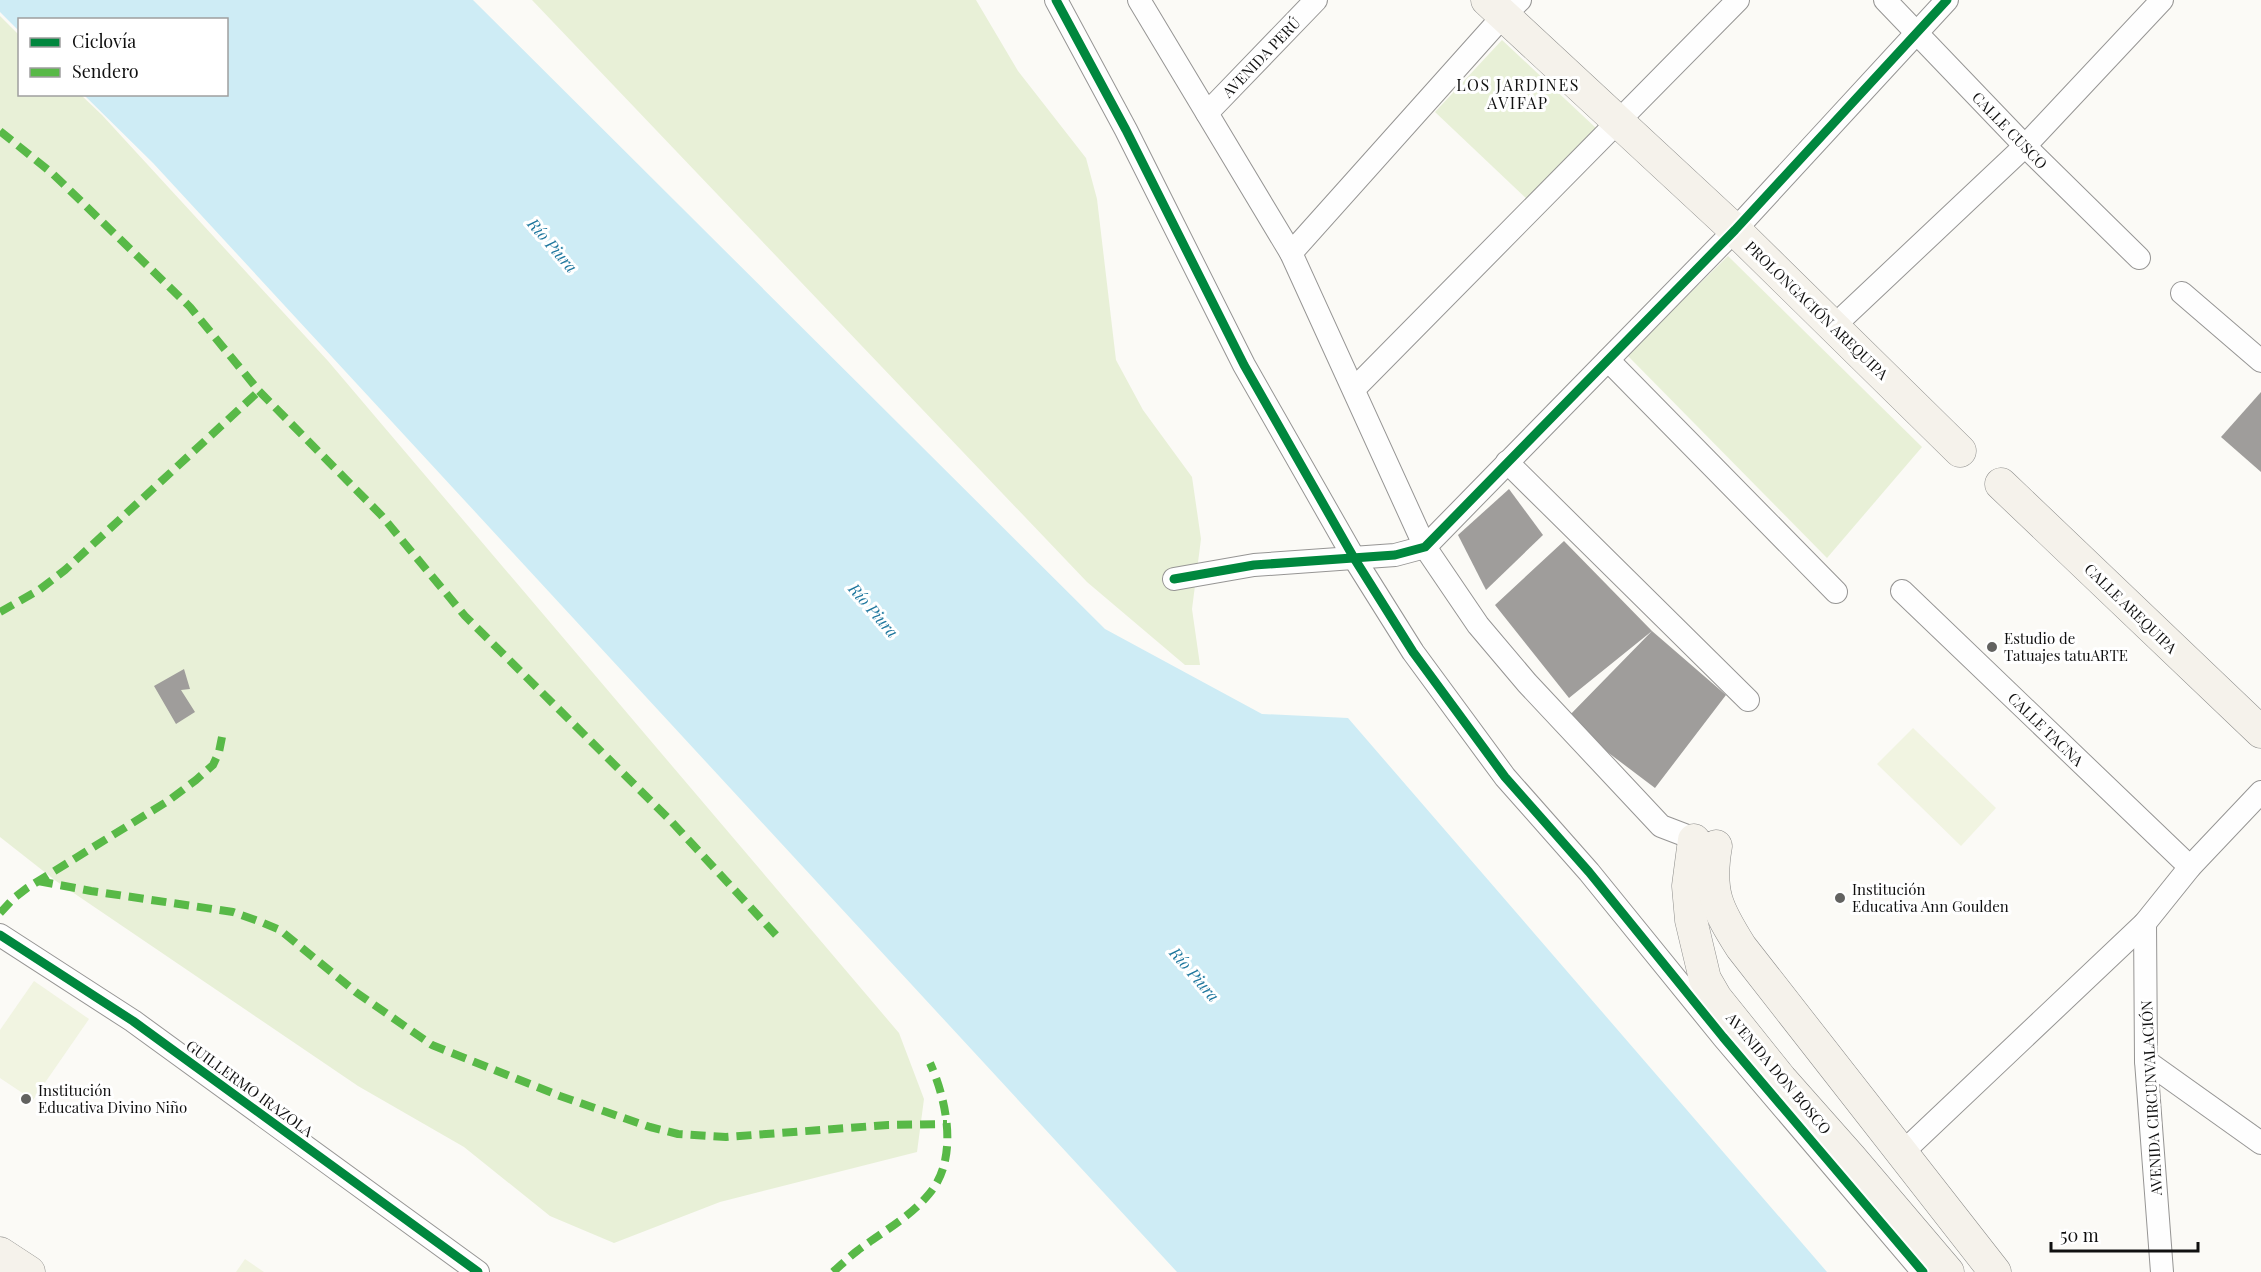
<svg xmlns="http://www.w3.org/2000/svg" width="2261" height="1272" font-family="'Playfair Display',serif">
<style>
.green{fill:#e8f0d7}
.pitch{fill:#f1f4e1}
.water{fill:#ceecf5}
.building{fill:#9f9d9b}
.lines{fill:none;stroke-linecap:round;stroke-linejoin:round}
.street-casing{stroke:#969594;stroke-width:24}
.secondary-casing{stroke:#8c8c8a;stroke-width:33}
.street{stroke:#fefefe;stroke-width:22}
.secondary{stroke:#f5f2eb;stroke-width:32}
.quiet{stroke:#58b947;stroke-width:8;stroke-dasharray:15 8;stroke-linecap:butt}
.cycleway-casing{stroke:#fff;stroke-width:13}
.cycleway{stroke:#00873e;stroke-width:9}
.poi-dot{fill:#626260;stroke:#fff;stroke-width:2}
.labels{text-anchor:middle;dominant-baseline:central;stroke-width:6;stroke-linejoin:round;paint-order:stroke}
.street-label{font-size:15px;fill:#101010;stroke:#fff}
.poi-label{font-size:15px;fill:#101010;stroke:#fff;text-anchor:start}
.neighbourhood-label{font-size:16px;letter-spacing:1.5px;fill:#101010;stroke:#fff}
.water-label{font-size:16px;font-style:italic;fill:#1d769d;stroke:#fff}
</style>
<rect width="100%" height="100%" fill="#fbfaf6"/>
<!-- green -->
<g class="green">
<path d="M 532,0 L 976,0 L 1018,71 L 1086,158 L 1097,199 L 1116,360 L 1143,410 L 1192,477 L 1201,539 L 1192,609 L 1200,665 L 1185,665 L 1087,582 Z"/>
<path d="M 0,16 L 19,35 L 20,94 L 81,95 L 102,115 L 328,361 L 899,1033 L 924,1099 L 917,1152 L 720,1202 L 614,1243 L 550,1216 L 464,1147 L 358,1086 L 56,881 L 0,837 Z"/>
<path d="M 1502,40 L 1597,129 L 1529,201 L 1435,112 Z"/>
<path d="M 1728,256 L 1922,447 L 1827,558 L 1627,355 Z"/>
</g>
<!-- pitch -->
<g class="pitch">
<path d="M 1913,728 L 1996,808 L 1961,846 L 1877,764 Z"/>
<path d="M 34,981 L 89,1019 L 33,1100 L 0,1078 L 0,1030 Z"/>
<path d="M 245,1259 L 264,1272 L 236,1272 Z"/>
</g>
<!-- water -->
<path class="water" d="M 0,0 L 473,0 L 1105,629 L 1262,714 L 1348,718 L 1827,1272 L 1177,1272 L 153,163 L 84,95 L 226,94 L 226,20 L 20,20 L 19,31 L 0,12 Z"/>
<!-- building -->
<g class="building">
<path d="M 2261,392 L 2261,472 L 2221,437 Z"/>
<path d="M 1509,489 L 1543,535 L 1486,590 L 1458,535 Z"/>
<path d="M 1564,541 L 1652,631 L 1726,695 L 1655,788 L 1565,720 L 1652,631 L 1569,698 L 1495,605 Z"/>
<path d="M 184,669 L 190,689 L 181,690 L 195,712 L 176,724 L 154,686 Z"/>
</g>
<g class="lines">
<defs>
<g id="street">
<path d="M 1056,0 L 1126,130 L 1244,365 L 1354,558 L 1413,652 L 1505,777 L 1589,872 L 1723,1037 L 1923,1272"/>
<path d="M 1139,0 L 1291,253 L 1425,547 L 1478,625 L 1527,683 L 1661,826 L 1708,844"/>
<path d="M 1885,0 L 2025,146 L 2139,258"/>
<path d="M 1207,113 L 1316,0"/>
<path d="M 1291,253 L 1504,15 L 1520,0"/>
<path d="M 2182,293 L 2261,361"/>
<path d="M 1834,326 L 2025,146 L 2162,0"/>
<path d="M 1608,360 L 1836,592"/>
<path d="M 1354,389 L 1738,0"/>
<path d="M 1507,462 L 1748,700"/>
<path d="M 1174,579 L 1254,565 L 1395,555 L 1425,547 L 1735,230 L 1947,0"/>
<path d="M 1902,591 L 2190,867"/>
<path d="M 2145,923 L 2146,1061 L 2162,1272"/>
<path d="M 0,935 L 133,1021 L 478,1272"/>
<path d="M 2146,1061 L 2261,1143"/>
<path d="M 1902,1153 L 2145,923 L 2190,867 L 2261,792"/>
</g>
<g id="secondary">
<path d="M 1487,0 L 1735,230 L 1960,451"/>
<path d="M 2001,484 L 2261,732"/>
<path d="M 1694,840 L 1688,886 L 1691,920 L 1705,979 L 1716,998 L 1781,1079 L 1851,1158 L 1948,1272"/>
<path d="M 1716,846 C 1708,892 1717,909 1741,947 L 1995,1272"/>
<path d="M 0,1253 L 29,1272"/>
</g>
</defs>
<!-- street casing -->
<use href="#street" class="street-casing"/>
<!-- secondary casing -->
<use href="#secondary" class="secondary-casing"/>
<!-- street -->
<use href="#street" class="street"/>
<!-- secondary -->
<use href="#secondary" class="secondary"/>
<!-- quiet -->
<g class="quiet">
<path d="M 0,131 L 53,174 L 190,307 L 259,391 L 381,515 L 465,616 L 670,820 L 776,935"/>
<path d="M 0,612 L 39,590 L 65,570 L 259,391"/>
<path d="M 38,881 L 91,891 L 233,912 L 261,922 L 280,930 L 357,993 L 432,1045 L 560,1096 L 650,1127 L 678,1134 L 726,1137 L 888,1125 L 947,1124"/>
<path d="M 0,913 L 14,898 L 27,888 L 168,801 L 196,780 L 213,765 L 219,752 L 222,737"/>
<path d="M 833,1272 C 841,1265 849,1257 857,1251 C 882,1232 909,1218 929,1194 C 959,1159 947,1101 930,1063"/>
</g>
<defs>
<g id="cycleway">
<path d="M 1056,0 L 1126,130 L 1244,365 L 1354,558 L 1413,652 L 1505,777 L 1589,872 L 1723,1037 L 1923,1272"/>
<path d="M 1174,579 L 1254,565 L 1395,555 L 1425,547 L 1735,230 L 1947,0"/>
<path d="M 0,935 L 133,1021 L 478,1272"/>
</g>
</defs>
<!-- cycleway casing -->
<use href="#cycleway" class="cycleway-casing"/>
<!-- cycleway -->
<use href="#cycleway" class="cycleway"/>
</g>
<!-- markers -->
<g class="poi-dot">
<circle cx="1992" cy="647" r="6"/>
<circle cx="1840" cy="898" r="6"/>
<circle cx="26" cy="1099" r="6"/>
</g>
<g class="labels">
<!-- street labels -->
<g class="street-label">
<text transform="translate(1261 57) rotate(-46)">AVENIDA PERÚ</text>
<text transform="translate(2010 130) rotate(46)">CALLE CUSCO</text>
<text transform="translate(1817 310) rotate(44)">PROLONGACIÓN AREQUIPA</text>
<text transform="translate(2131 608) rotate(44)">CALLE AREQUIPA</text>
<text transform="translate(2046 729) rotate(44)">CALLE TACNA</text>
<text transform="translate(1779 1073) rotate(50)">AVENIDA DON BOSCO</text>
<text transform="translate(250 1088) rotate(36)">GUILLERMO IRAZOLA</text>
<text transform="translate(2151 1098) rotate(-93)">AVENIDA CIRCUNVALACIÓN</text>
</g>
<!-- poi labels -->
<g class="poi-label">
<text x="2004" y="638">Estudio de<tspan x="2004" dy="17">Tatuajes tatuARTE</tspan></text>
<text x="1852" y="889">Institución<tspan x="1852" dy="17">Educativa Ann Goulden</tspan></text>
<text x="38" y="1090">Institución<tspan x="38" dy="17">Educativa Divino Niño</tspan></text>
</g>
<!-- neighbourhood labels -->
<g class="neighbourhood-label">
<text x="1518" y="84">LOS JARDINES<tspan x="1518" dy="18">AVIFAP</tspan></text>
</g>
<!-- water labels -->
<g class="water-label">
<text transform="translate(553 245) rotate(49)">Río Piura</text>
<text transform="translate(874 610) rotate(49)">Río Piura</text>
<text transform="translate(1195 974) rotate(49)">Río Piura</text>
</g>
</g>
<!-- legend -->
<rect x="18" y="18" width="210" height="78" fill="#ffffff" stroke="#9f9f9f" stroke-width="1.5"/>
<rect x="30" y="38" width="30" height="9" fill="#00873e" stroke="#9f9f9f" stroke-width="1.5"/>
<text x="72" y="48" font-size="18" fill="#101010">Ciclovía</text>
<rect x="30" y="68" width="30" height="9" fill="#58b947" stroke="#9f9f9f" stroke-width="1.5"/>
<text x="72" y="78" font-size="18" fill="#101010">Sendero</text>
<!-- scale -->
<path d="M2051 1242v9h147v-9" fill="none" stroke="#101010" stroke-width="3"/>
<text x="2060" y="1242" font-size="18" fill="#101010" stroke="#ffffff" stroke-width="4.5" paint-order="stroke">50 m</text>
</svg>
